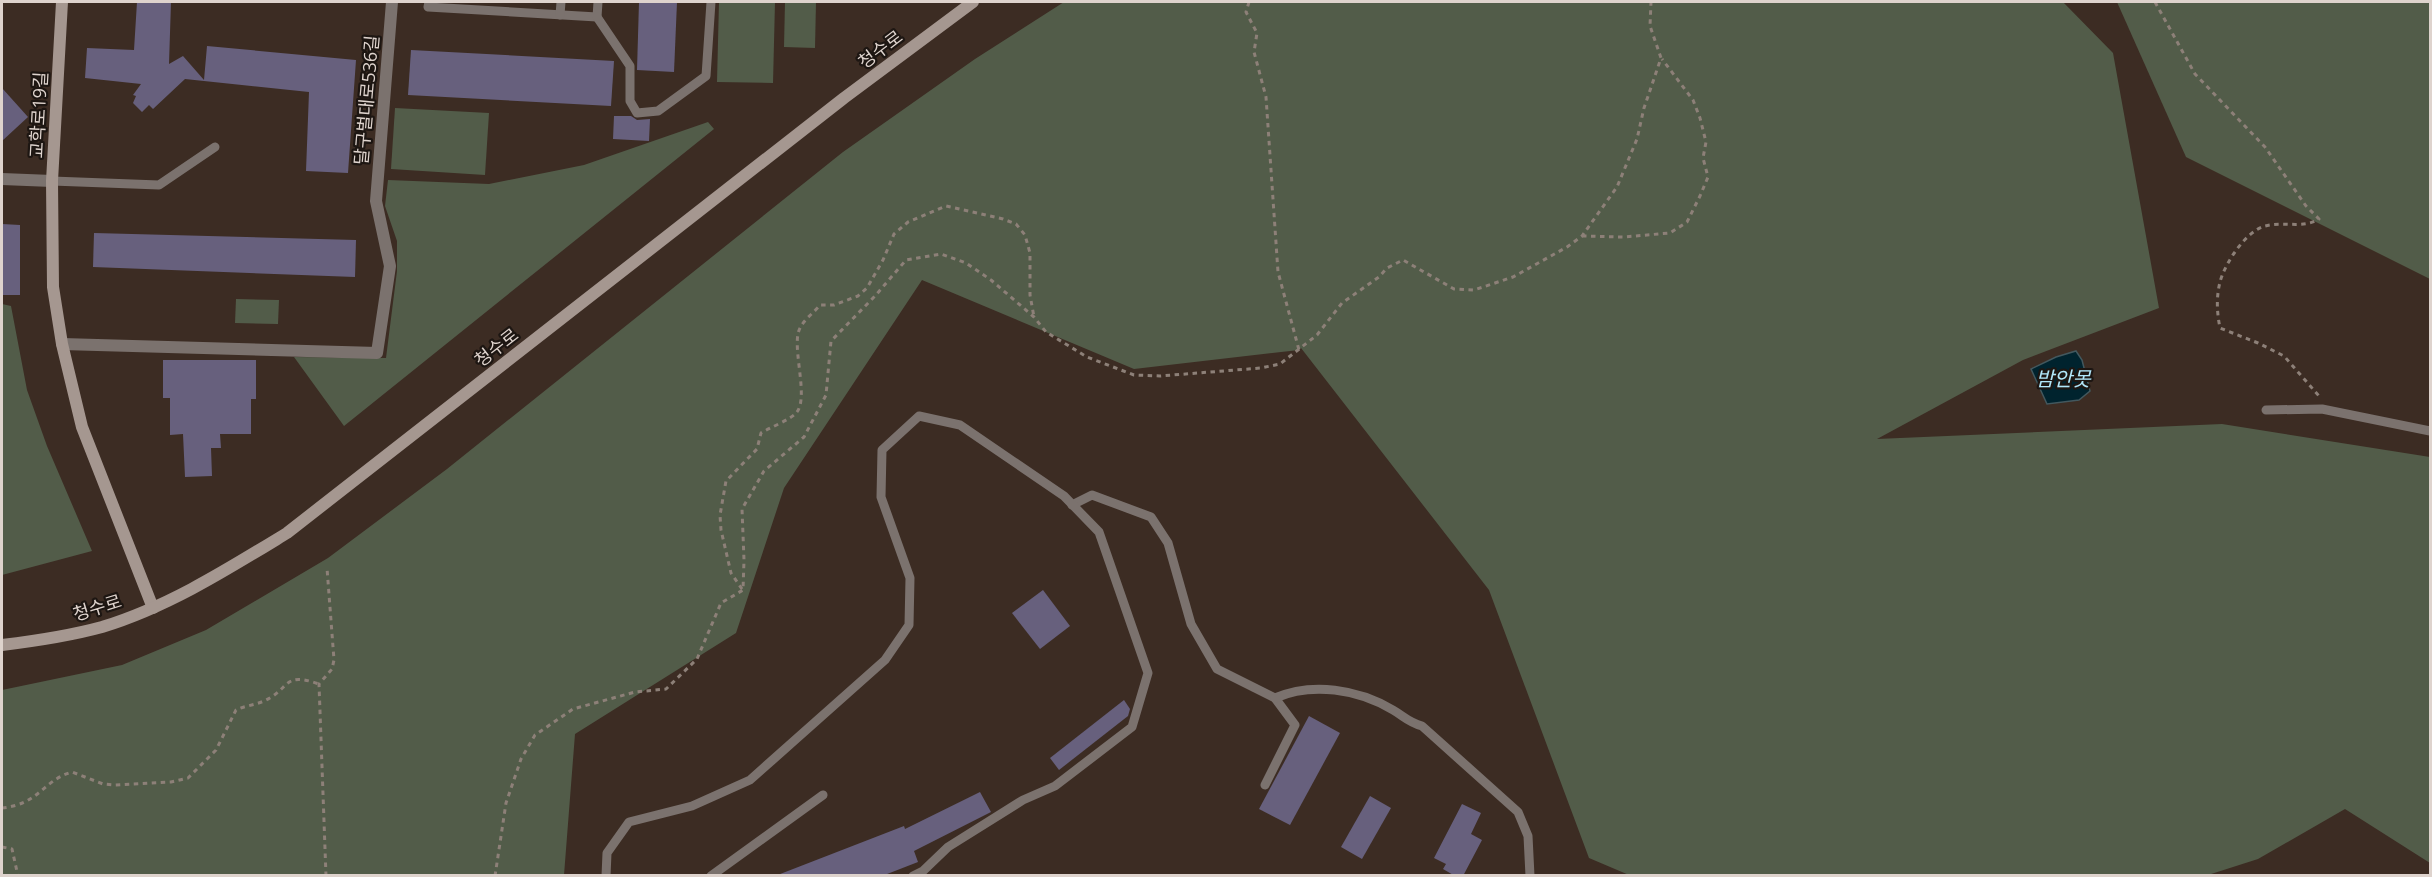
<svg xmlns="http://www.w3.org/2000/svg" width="2432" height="877" font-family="'Open Sans','Noto Sans KR',sans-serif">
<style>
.green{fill:#525c49}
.water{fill:#00232e;stroke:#43585e;stroke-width:1.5}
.building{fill:#67607d}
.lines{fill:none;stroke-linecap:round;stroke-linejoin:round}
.path{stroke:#8d8078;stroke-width:3;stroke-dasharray:4.5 4.5;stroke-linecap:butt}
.lane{stroke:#7b726e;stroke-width:9}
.street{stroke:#7b726e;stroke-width:12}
.secondary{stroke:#a59790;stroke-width:12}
.labels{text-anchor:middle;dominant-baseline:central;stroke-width:4.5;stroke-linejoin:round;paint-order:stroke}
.street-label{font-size:18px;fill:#ded3cd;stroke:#1d1612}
.water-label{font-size:20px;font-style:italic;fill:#b1e7fa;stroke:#1d1612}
</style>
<rect width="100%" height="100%" fill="#3c2c23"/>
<!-- green -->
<g class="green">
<path d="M 719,2 L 775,2 L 773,83 L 717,82 Z"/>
<path d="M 785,2 L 816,2 L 815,48 L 784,47 Z"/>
<path d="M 1064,2 L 2063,2 L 2113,53 L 2159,308 L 2023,360 L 1877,439 L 2222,424 L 2430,457 L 2430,863 L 2345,809 L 2258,859 L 2208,875 L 1629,875 L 1589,858 L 1489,590 L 1301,348 L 1299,350 L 1134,369 L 922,280 L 784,488 L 736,633 L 575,734 L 564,875 L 2,875 L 2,690 L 122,665 L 206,630 L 328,558 L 447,469 L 843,152 L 975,59 Z"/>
<path d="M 2117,2 L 2430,2 L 2430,279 L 2186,157 Z"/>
<path d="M 395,108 L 489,113 L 485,175 L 391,169 Z"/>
<path d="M 708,122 L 714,129 L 344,426 L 294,357 L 386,358 L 397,271 L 397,241 L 385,206 L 388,180 L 489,184 L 584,165 Z"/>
<path d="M 236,299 L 279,300 L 278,324 L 235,323 Z"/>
<path d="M 2,304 L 11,306 L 27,390 L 47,446 L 92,551 L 2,575 Z"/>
</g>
<!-- water -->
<path class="water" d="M 2076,351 L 2082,360 L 2090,391 L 2079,400 L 2047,404 L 2031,369 L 2056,357 Z"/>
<!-- building -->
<g class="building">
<path d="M 137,2 L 171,2 L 169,64 L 183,56 L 204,80 L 207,46 L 356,60 L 348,173 L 306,171 L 309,92 L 185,79 L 153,109 L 149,105 L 142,112 L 133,103 L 136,96 L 133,95 L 141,84 L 85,78 L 87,48 L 134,50 Z"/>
<path d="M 639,2 L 677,2 L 674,72 L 637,70 Z"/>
<path d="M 411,50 L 614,61 L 611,106 L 408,95 Z"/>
<path d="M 2,88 L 28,117 L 2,141 Z"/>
<path d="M 614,116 L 631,116 L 637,120 L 650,119 L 649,141 L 613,139 Z"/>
<path d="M 2,224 L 20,225 L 20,295 L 2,295 Z"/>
<path d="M 94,233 L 356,240 L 355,277 L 93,267 Z"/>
<path d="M 163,360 L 256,360 L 256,399 L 251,399 L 251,434 L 220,434 L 221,448 L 211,448 L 212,476 L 185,477 L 183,434 L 170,435 L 170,398 L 163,398 Z"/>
<path d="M 1043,590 L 1070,626 L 1040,649 L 1012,613 Z"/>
<path d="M 1124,700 L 1130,709 L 1128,716 L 1059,770 L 1050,758 Z"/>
<path d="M 1309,716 L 1340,733 L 1290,825 L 1259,809 Z"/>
<path d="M 980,792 L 991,812 L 914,851 L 918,862 L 882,876 L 775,876 L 904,826 L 905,829 Z"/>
<path d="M 1370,796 L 1391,808 L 1362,859 L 1341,847 Z"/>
<path d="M 1462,804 L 1481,813 L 1471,834 L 1482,840 L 1463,876 L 1455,876 L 1443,869 L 1446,864 L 1434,858 Z"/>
</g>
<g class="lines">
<!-- path -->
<g class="path">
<path d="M 1249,2 L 1246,12 L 1257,33 L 1254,52 L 1266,97 L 1278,272 L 1299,350"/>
<path d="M 2155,2 L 2195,74 L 2265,147 L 2306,206 L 2319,219 C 2303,229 2284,221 2265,226 C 2246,231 2225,263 2220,282 C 2216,298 2217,313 2220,328 L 2258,343 L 2284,356 L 2319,396"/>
<path d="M 1582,236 L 1623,237 L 1670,233 L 1687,222 L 1700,196 L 1708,177 L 1703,158 L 1706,142 L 1700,118 L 1693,100 L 1662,59"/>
<path d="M 742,589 L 731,573 L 721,530 L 720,515 L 726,481 L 757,449 L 761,433 C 769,428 792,419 797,412 C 808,397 794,355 798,334 C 800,322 813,314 820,305 L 834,305 L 858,296 L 867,288 L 883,260 L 894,234 L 908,222 L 946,206 L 1003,219 L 1016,224 L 1025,235 L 1030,253 L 1030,295 L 1034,317"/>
<path d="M 2,808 C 40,804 43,780 72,772 L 103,784 L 114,785 L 171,782 L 188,778 L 216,750 L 236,710 C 244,706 255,705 264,701 C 291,689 282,671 319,684"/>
<path d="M 2,847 L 12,849 L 18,876"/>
<path d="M 326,876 L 319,684 L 332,669 L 334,660 L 327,568"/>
<path d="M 495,876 L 506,803 L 521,759 L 535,735 L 573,709 L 635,692 L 666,689 L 697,659 L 721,603 L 743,590 L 744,560 L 742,509 L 764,471 L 804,437 L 826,395 L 831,341 L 875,296 L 906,260 L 941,254 L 966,263 L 991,280 L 1034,317 L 1046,332 L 1087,357 L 1134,375 L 1160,376 L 1261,368 L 1280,364 L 1317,335 L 1342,303 L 1379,277 L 1387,268 L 1403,260 L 1454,289 L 1474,290 L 1513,277 L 1567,247 L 1582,236 L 1617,187 L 1637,139 L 1644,108 L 1661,58 L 1650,26 L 1651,2"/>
</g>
<!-- lane -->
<g class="lane">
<path d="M 429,2 L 428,7 L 597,17 L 598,2"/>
<path d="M 560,15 L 561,2"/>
<path d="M 597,17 L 630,66 L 630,101 L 637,113 L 658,111 L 706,76 L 711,2"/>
<path d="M 52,181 L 159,185 L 215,147"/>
<path d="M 2266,410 L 2322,409 L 2430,431"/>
<path d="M 1072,505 L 1092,495 L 1151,517 L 1168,543 L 1191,624 L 1217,669 L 1275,698 L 1295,725 L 1265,785"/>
<path d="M 1275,698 C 1312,682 1358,689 1393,710 C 1405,717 1408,722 1422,726 L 1518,812 L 1528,836 L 1530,876"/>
<path d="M 606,876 L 607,853 L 629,822 L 692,806 L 750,780 L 885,660 L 909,625 L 910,578 L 881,497 L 882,450 L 919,416 L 960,425 L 1064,496 L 1099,532 L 1148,673 L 1132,727 L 1055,786 L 1023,800 L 948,847 L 923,871 L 913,876"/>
<path d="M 711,876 L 823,795"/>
</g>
<!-- street -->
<g class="street">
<path d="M 2,179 L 52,181"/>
<path d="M 62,344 L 377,353 L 390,266 L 376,201 L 392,2"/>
</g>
<!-- secondary -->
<g class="secondary">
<path d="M 62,2 L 52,181 L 53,287 L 62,344 L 82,427 L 153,608"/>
<path d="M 2,645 C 35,641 69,636 102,627 C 168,607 228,569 287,533 L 844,98 L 973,2"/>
</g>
</g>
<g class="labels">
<!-- street labels -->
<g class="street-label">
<text transform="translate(880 49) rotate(-37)">청수로</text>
<text transform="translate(366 100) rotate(-85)">달구벌대로536길</text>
<text transform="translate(38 115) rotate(-87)">교학로19길</text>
<text transform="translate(496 347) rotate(-38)">청수로</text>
<text transform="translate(97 607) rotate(-17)">청수로</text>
</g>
<!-- water labels -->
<g class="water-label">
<text x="2063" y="378">밤안못</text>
</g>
</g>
<!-- border -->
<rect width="2432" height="877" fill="none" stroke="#ded3cd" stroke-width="6"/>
</svg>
